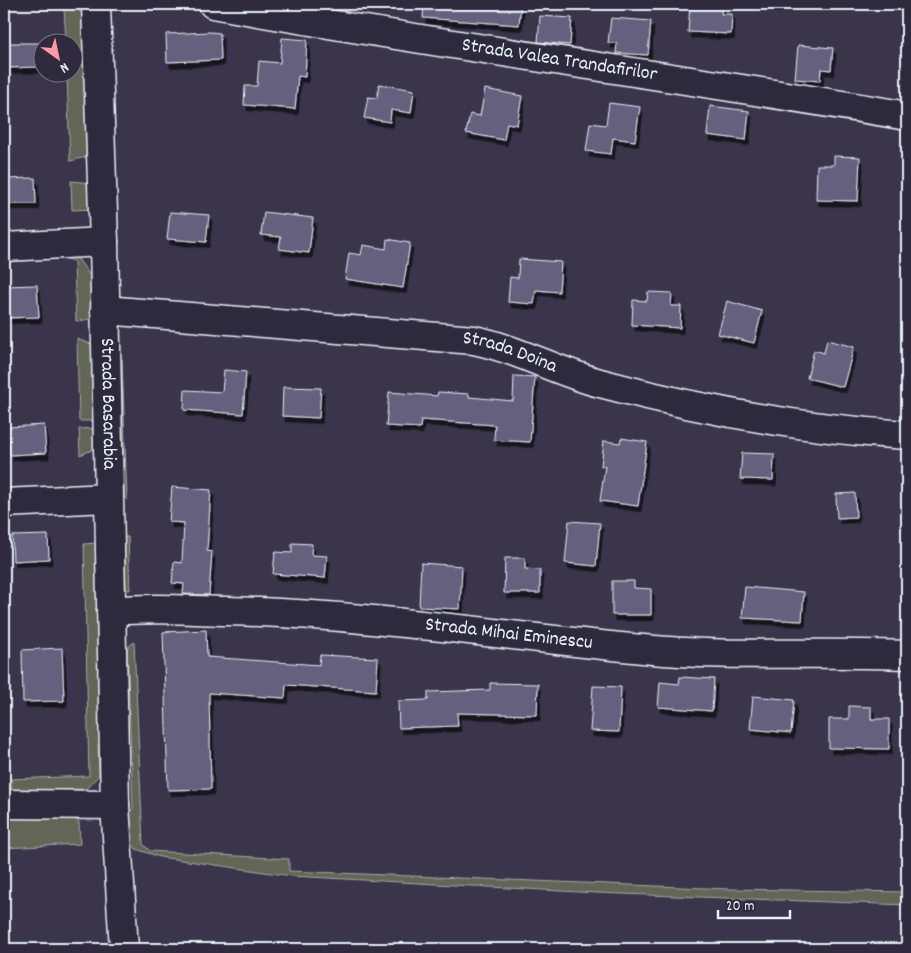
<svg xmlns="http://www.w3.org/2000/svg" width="911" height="953" font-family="Dekko,sans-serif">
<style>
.green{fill:#646557;stroke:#a6aba8}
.building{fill:#65607d;stroke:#e8f1f8;filter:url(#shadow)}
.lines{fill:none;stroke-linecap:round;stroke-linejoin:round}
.minor-casing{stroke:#e8f1f8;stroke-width:31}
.minor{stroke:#2f2a3d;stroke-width:28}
.labels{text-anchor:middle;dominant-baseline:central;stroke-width:4;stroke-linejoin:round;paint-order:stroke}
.street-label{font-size:20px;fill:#e8f1f8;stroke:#2f2a3d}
</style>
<defs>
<filter id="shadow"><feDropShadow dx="3" dy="5.5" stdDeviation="0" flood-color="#0009"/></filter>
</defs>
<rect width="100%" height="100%" fill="#3a354a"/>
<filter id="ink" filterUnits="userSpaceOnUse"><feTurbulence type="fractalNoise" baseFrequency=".02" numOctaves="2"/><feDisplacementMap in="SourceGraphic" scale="10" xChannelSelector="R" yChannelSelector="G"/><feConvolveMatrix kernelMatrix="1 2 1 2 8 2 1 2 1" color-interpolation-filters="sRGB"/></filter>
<g filter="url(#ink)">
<!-- green -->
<g class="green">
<path d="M 64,4 L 73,6 L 83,13 L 89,152 L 86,157 L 70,161 L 67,73 L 72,72 L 72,42 L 66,42 L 64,9 L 46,9 L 50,5 Z"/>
<path d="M 71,181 L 91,183 L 92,209 L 72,210 Z"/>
<path d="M 26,255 L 71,255 L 78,259 L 89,274 L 99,295 L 93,319 L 76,321 L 74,262 L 66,258 L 21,261 Z"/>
<path d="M 77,339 L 91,344 L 96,351 L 96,421 L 79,421 Z"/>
<path d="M 122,359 L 127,500 L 124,497 Z"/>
<path d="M 97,428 L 96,448 L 80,455 L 79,429 Z"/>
<path d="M 124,537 L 128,537 L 130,590 L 126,590 Z"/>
<path d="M 96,543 L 102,744 L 98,745 L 99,775 L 86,789 L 12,791 L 11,779 L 89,776 L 84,544 Z"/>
<path d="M 134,642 L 143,844 L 150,851 L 289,859 L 289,871 L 729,889 L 907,892 L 907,905 L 597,893 L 292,876 L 160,857 L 136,849 L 127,837 L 127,812 L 133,809 L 127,648 Z"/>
<path d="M 71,817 L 79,822 L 80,844 L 4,848 L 4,818 Z"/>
</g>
<!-- building -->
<g class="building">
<path d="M 424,4 L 521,4 L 519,25 L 423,18 Z"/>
<path d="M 690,4 L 722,4 L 721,14 L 732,14 L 731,34 L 688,32 Z"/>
<path d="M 540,16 L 572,18 L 570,45 L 538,42 Z"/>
<path d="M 611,18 L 651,21 L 648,55 L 616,53 L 617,43 L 608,43 Z"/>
<path d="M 210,32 L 220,33 L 221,60 L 167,62 L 166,34 Z"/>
<path d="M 282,38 L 307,40 L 305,77 L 298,76 L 295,109 L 244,105 L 245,86 L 257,86 L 259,61 L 280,63 Z"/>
<path d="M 5,43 L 39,43 L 40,67 L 5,68 Z"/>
<path d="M 798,45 L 833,48 L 831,70 L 821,69 L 820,81 L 795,79 Z"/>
<path d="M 379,84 L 414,90 L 411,113 L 391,110 L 390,122 L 364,118 L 368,97 L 377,98 Z"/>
<path d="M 485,89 L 522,96 L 517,125 L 507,123 L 504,140 L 466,133 L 470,114 L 480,116 Z"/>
<path d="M 609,103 L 640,107 L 635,141 L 613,138 L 611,154 L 586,151 L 590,123 L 606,125 Z"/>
<path d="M 710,106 L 749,111 L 746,140 L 707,135 Z"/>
<path d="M 834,156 L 860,157 L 858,201 L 816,200 L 817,165 L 834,165 Z"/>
<path d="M 35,178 L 36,204 L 4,204 L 4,179 Z"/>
<path d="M 170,212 L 209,215 L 206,242 L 167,239 Z"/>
<path d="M 264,212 L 313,218 L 309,253 L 279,249 L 281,237 L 261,235 Z"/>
<path d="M 387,239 L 410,243 L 403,288 L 345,279 L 349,253 L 361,255 L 363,245 L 386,249 Z"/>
<path d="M 519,259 L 561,262 L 559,292 L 536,290 L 534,304 L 508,302 L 510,277 L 518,278 Z"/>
<path d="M 37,285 L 39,317 L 4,318 L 4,286 Z"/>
<path d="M 648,292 L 672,293 L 671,306 L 681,306 L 680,328 L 632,325 L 633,300 L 647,301 Z"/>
<path d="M 727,301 L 762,311 L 754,343 L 718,334 Z"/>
<path d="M 827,340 L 854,347 L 843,387 L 807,378 L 814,350 L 824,353 Z"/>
<path d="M 224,370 L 246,372 L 243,414 L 184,410 L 185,390 L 222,392 Z"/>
<path d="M 514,376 L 535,377 L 530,442 L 494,440 L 495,425 L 421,420 L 420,428 L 386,426 L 389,392 L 437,396 L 438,392 L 469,394 L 469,397 L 513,401 Z"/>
<path d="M 283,387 L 321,388 L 319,418 L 282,416 Z"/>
<path d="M 44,425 L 46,453 L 10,455 L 8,427 Z"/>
<path d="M 621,438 L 647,442 L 638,506 L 600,501 L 605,466 L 601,466 L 604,441 L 620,443 Z"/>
<path d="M 742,453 L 774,454 L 773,480 L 740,479 Z"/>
<path d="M 172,487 L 211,490 L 207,551 L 212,552 L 209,595 L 183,594 L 184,584 L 172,583 L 174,562 L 182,563 L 184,523 L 169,522 Z"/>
<path d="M 855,493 L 856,517 L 837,518 L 836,494 Z"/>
<path d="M 569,521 L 600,523 L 596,566 L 565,563 Z"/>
<path d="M 48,535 L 49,559 L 13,561 L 12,536 Z"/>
<path d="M 292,543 L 312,544 L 311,555 L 327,556 L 325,578 L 273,574 L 275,552 L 292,553 Z"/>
<path d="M 505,558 L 525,558 L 525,569 L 540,570 L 540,593 L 504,593 Z"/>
<path d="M 421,563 L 462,566 L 460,609 L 419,607 Z"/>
<path d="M 612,581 L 634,581 L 634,588 L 651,589 L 651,615 L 612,615 Z"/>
<path d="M 745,587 L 804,592 L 802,621 L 742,618 Z"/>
<path d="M 206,630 L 207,657 L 319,665 L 320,655 L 378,658 L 376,691 L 286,685 L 285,698 L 209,693 L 211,789 L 168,790 L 163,632 Z"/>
<path d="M 62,648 L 64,701 L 23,702 L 22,650 Z"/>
<path d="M 680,677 L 714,679 L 712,711 L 658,707 L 660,682 L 679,684 Z"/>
<path d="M 490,683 L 538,684 L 537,715 L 457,713 L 458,726 L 399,728 L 398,701 L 428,700 L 428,692 L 490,690 Z"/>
<path d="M 593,686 L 621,687 L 619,732 L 590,731 Z"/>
<path d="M 753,696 L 794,700 L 791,733 L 750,729 Z"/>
<path d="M 849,706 L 871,707 L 871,719 L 889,719 L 889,749 L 829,748 L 829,719 L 849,719 Z"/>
</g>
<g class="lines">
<defs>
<g id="minor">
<path id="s1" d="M 96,4 L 104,242 L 115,805 L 124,949"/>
<path id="s2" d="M 213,4 C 443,46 676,76 907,116"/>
<path d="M 4,247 L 104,242"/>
<path id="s3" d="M 105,310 L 474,340 C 518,349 557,372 600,383 C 700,410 803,429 907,435"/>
<path d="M 4,503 L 108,498"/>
<path id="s4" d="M 111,611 C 150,607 189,610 227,611 C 366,614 504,636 643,649 C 730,658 819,651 907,655"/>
<path d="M 4,804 L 115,805"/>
</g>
</defs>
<!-- minor casing -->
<use href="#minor" class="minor-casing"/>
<!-- minor -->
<use href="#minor" class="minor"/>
</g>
</g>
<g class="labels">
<!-- street labels -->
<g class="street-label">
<text stroke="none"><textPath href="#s2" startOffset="351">Strada Valea Trandafirilor</textPath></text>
<text stroke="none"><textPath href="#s3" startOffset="408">Strada Doina</textPath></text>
<text stroke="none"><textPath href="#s1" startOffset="400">Strada Basarabia</textPath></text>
<text stroke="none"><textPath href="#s4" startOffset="399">Strada Mihai Eminescu</textPath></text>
</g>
</g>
<!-- margin -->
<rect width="911" height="953" fill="none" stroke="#2f2a3d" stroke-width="20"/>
<rect x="10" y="10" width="891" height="933" fill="none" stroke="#e8f1f8" stroke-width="2" filter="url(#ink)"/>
<!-- north arrow -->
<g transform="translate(58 58) rotate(147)"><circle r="24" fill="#2f2a3d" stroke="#797a88"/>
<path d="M0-4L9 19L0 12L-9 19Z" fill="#ff9aa2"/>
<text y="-8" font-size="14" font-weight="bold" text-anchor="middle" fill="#e8f1f8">N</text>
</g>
<!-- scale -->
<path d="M718 910v8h72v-8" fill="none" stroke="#e8f1f8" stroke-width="2.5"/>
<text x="726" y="910" font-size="15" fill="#e8f1f8" stroke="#2f2a3d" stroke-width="4" paint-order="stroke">20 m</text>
</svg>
